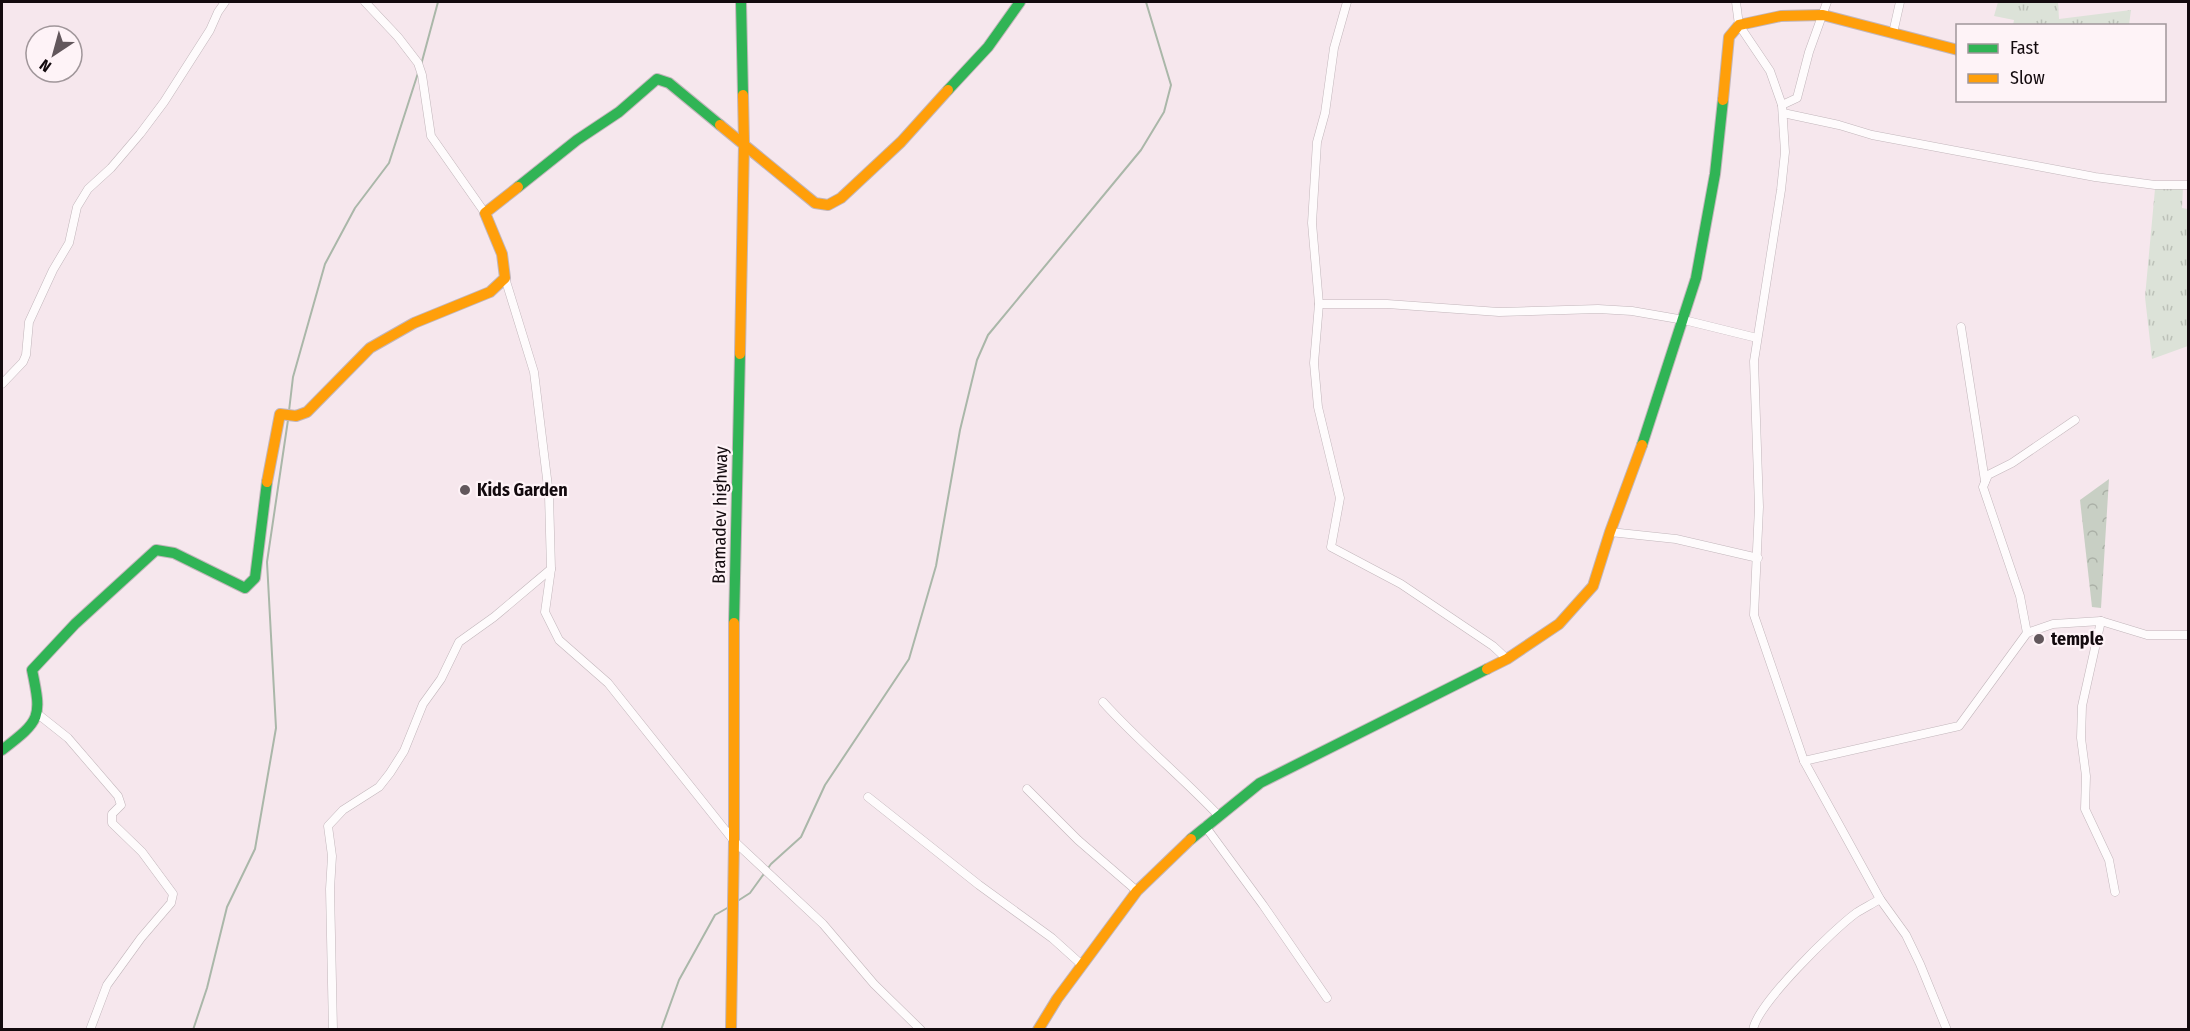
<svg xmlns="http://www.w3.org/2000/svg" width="2190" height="1031" font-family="'Fira Sans Condensed',sans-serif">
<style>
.grass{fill:url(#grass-tufts)}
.forest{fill:url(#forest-crowns)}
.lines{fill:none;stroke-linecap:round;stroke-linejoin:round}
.stream{stroke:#aab7a9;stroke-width:2}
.street-casing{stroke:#c2b6bb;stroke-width:9}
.fast-casing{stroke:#c2b6bb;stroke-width:12}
.slow-casing{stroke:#c2b6bb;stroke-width:12}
.street{stroke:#fefbfc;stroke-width:8}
.fast{stroke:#30b455;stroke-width:10}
.slow{stroke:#ff9f0a;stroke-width:10}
.poi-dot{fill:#62575c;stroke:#fef3f7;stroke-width:2}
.labels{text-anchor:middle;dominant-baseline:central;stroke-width:4.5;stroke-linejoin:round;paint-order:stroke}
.poi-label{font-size:18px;font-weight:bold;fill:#130a0e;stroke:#fef3f7;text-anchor:start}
.street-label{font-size:18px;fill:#130a0e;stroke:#fef3f7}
</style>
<defs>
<pattern id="grass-tufts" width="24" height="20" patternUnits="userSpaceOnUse" patternTransform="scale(1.5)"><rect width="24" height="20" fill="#dce2d8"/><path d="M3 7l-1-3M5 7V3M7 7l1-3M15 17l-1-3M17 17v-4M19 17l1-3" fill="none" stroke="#bcc1b8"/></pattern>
<pattern id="forest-crowns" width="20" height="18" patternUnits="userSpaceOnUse" patternTransform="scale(1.5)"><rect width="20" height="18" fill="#c8cfc4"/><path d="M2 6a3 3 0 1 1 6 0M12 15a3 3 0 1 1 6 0" fill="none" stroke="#abb0a7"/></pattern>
</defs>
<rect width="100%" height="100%" fill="#f6e7ed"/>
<!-- grass -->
<g class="grass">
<path d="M 1998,2 L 2058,2 L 2059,19 L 2131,10 L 2129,25 L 2013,25 L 2014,20 L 1994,16 Z"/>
<path d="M 2183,187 L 2182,208 L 2188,209 L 2188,346 L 2152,359 L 2145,297 L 2155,189 Z"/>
</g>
<!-- forest -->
<path class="forest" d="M 2109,479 L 2101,608 L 2092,607 L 2080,500 Z"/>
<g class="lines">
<!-- stream -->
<g class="stream">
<path d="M 421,65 L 438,2"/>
<path d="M 289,411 L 293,377 L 325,264 L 355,208 L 389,163 L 418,73"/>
<path d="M 736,902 L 750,893 L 771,864 L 801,837 L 825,785 L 909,659 L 936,566 L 960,430 L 977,360 L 988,335 L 1141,150 L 1164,112 L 1171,85 L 1146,2"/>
<path d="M 193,1030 L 207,988 L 227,907 L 255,849 L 276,728 L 267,562 L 288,420"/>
<path d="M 661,1030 L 679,980 L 715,915 L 729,907"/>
</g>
<defs>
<g id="street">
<path d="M 365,2 L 398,37 L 418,63 L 422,75 L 431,136 L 485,213"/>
<path d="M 1347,2 L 1334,48 L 1325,113 L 1317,142 L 1312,223 L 1319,304 L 1314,363 L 1318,407 L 1340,498 L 1331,547 L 1401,584 L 1493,646 L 1507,659"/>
<path d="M 1736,2 L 1739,25 L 1770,71 L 1782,105 L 1785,152 L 1781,190 L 1754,361 L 1759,507 L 1754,615 L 1804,761 L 1880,899 L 1906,935 L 1920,964 L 1947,1030"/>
<path d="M 1893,33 L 1900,2"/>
<path d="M 1782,105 L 1797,98 L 1809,52 L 1827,2"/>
<path d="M 1783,113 L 1839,125 L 1872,135 L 2095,177 L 2155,185 L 2188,185"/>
<path d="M 505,278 L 534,372 L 549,495 L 551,569 L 545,612 L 559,640 L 608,683 L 734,841 L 823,924 L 874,984 L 921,1030"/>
<path d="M 1319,304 L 1387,304 L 1499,312 L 1598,309 L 1632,311 L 1684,320 L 1757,338"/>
<path d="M 1961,327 L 1985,481"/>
<path d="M 2,384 L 23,362 L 26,355 L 29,322 L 53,270 L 69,243 L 77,207 L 88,189 L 111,168 L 140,134 L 164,102 L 210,30 L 218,12 L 225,2"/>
<path d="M 1610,532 L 1676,539 L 1758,558"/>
<path d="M 2101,621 L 2082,706 L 2081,738 L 2086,776 L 2085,809 L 2109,860 L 2115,892"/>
<path d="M 2027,633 L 2020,596 L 1983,487 L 1988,475 L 2012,463 L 2075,420"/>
<path d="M 1103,702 C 1139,742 1181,776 1218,815"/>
<path d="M 39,715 L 68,738 L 118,796 L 121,805 L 112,814 L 112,823 L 142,852 L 173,894 L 171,903 L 141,938 L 107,985 L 90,1030"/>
<path d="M 1804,761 L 1959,726 L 2027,633 L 2053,624 L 2101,621 L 2147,635 L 2188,635"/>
<path d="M 1027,789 L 1078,840 L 1137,891"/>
<path d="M 868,797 L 979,885 L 1052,938 L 1082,965"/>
<path d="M 1205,826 L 1263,905 L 1327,998"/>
<path d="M 333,1030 L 330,889 L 332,856 L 328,826 L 343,810 L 379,787 L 390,773 L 404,751 L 423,704 L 441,679 L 459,642 L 494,617 L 551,569"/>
<path d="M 1753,1030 C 1757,1004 1833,930 1856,913 C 1864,908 1872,904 1880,899"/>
</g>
<g id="fast">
<path d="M 741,2 L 743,95"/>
<path d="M 948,90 L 988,47 L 1020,2"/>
<path d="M 518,187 L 577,140 L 619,112 L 657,79 L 669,83 L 720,125"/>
<path d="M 1642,445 L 1696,278 L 1715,174 L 1723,100"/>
<path d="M 734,623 L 740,354"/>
<path d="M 2,750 C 41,720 42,718 32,670 L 75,624 L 156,550 L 174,553 L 245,588 L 255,578 L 267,482"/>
<path d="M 1191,839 L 1260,783 L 1487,669"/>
</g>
<g id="slow">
<path d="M 1723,100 L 1729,37 L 1739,25 L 1781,16 L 1823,15 L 1958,50"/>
<path d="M 720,125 L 815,203 L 828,205 L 841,198 L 901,142 L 948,90"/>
<path d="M 740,354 L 744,143 L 743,95"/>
<path d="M 267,482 L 280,414 L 296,416 L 307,412 L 370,348 L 414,323 L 490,292 L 505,278 L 502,254 L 485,213 L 518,187"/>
<path d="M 1487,669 L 1507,659 L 1559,624 L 1593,586 L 1610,532 L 1642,445"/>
<path d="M 731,1030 L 734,841 L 734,623"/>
<path d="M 1038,1030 L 1057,999 L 1137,891 L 1191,839"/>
</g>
</defs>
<!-- street casing -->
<use href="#street" class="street-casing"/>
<!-- fast casing -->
<use href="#fast" class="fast-casing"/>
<!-- slow casing -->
<use href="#slow" class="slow-casing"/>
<!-- street -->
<use href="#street" class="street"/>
<!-- fast -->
<use href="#fast" class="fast"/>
<!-- slow -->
<use href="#slow" class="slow"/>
</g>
<!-- markers -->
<g class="poi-dot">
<circle cx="465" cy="490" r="6"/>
<circle cx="2039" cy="639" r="6"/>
</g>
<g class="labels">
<!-- poi labels -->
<g class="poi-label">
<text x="477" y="490">Kids Garden</text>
<text x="2051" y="639">temple</text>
</g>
<!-- street labels -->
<g class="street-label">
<text transform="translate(720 515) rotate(-89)">Bramadev highway</text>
</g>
</g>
<!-- border -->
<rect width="2190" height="1031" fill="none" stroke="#130a0e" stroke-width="6"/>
<!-- legend -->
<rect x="1956" y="24" width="210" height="78" fill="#fef3f7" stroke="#a0969a" stroke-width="1.5"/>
<rect x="1968" y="44" width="30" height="9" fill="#30b455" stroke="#a0969a" stroke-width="1.5"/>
<text x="2010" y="54" font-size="18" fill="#130a0e">Fast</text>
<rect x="1968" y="74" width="30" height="9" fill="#ff9f0a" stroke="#a0969a" stroke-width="1.5"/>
<text x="2010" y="84" font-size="18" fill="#130a0e">Slow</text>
<!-- north arrow -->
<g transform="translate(54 54) rotate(216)"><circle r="28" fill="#fef3f7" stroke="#a0969a" stroke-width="1.5"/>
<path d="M0-4.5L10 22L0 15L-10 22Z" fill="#62575c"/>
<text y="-9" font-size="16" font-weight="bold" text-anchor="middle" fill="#130a0e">N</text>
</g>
</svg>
